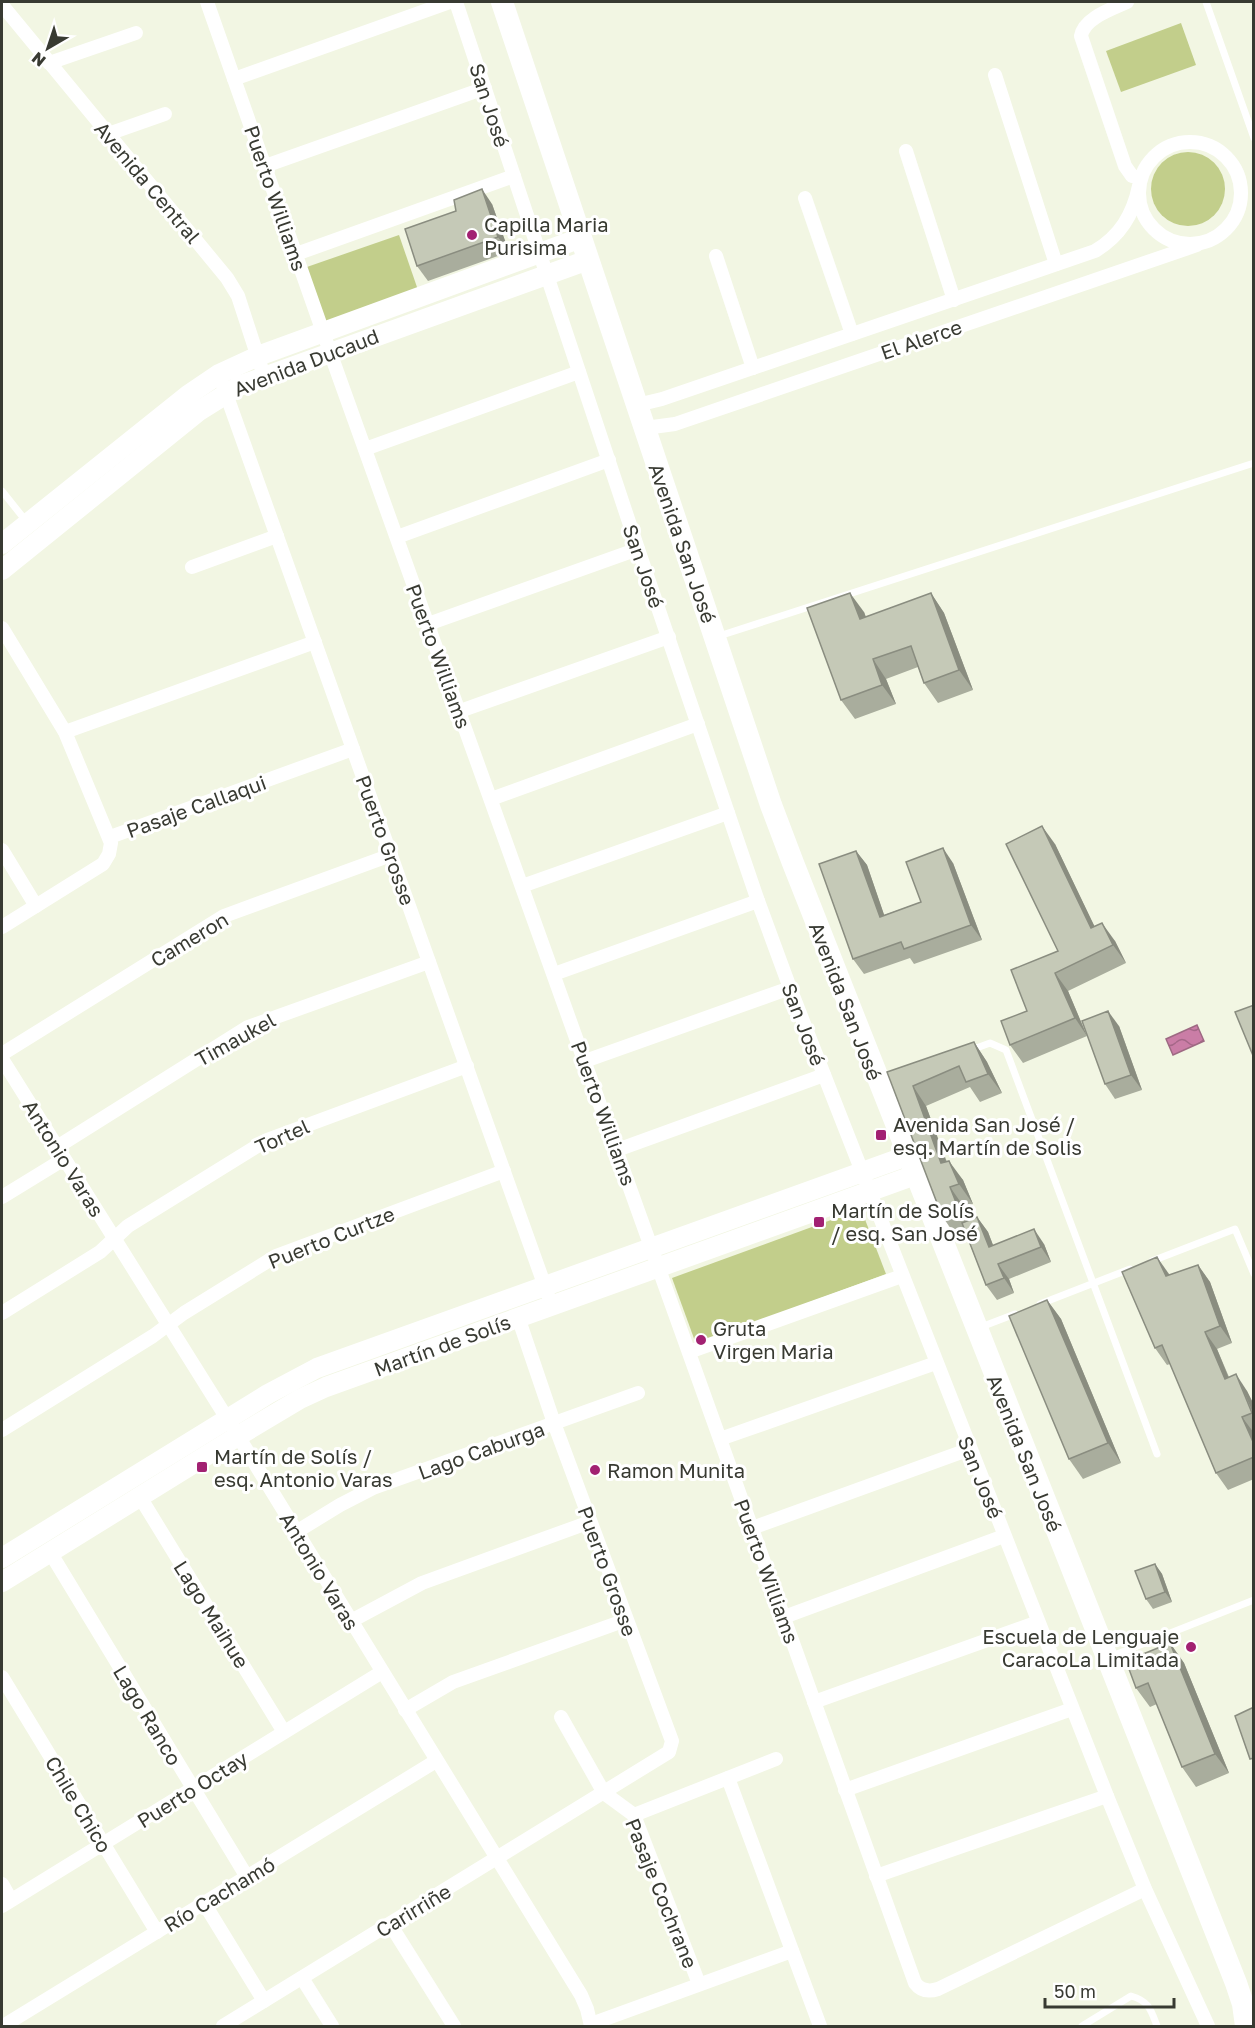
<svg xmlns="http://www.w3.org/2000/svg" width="1255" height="2028" font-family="'Golos Text',sans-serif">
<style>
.grass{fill:#c2ce8b}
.water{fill:url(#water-waves);stroke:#9e6983;stroke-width:1.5}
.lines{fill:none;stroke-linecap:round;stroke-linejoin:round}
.lane{stroke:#fff;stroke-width:7}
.street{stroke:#fff;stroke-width:14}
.secondary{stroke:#fff;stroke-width:20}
.primary{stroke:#fff;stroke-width:22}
.wall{fill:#a9ad9d}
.shaded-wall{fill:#8a8d80}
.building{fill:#c5c9b7;stroke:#8a8d80;stroke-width:1.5}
.poi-dot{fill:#a22172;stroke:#fff;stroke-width:2}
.labels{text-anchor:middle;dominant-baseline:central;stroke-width:6;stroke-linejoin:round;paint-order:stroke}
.street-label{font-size:20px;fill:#383a32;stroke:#fff}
.poi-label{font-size:20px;fill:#383a32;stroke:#fff;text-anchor:start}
</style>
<defs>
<pattern id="water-waves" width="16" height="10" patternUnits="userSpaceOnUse" patternTransform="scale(1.5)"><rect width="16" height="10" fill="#ca7da6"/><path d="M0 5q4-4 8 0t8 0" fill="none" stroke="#a56788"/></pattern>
</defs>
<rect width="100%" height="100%" fill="#f2f6e3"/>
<!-- grass -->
<g class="grass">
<path d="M 1181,23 L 1196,65 L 1121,92 L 1106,51 Z"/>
<circle cx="1188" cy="189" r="37"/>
<path d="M 399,235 L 418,290 L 323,323 L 304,268 Z"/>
<path d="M 861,1209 L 886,1274 L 696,1344 L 672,1278 Z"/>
</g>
<!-- water -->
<path class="water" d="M 1197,1025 L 1204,1041 L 1173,1055 L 1166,1039 Z"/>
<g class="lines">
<!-- lane -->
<g class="lane">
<path d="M 1206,2 L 1254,138"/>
<path d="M 2,491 L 26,521"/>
<path d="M 719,636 L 1254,463"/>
<path d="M 971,1050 L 990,1043 L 1006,1050 L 1157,1454"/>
<path d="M 1152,1261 L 1235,1229 L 1254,1274"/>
<path d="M 1040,1304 L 1130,1269"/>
<path d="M 981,1327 L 1015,1314"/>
<path d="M 1112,1656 L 1254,1600"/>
<path d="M 1082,2026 L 1131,1996 C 1149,2001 1151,2010 1157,2026"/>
</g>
<!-- street -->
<g class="street">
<path d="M 207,2 L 330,352 L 915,1983 C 921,1991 929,1992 938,1989 L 1145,1889"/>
<path d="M 456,2 L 638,549 L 758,901 L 790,988 L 1107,1796 L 1145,1889 L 1208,2026"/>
<path d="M 1127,2 C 1112,9 1084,18 1081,36 L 1125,166 L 1132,176 L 1141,178"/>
<path d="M 2,5 L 227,278 L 238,296 L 264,376"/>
<path d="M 49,63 L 136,33"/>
<path d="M 995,75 L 1056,264"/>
<path d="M 234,79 L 450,2"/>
<path d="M 108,134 L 165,114"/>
<circle cx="1190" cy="193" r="51"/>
<path d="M 906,151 L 954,300"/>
<path d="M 265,166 L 485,88"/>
<path d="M 805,198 L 852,334"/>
<path d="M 296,254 L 514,176"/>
<path d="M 716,256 L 753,368"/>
<path d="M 219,374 L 548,1295"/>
<path d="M 637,405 L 662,399 L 1095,251 C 1120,236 1133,215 1139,186"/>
<path d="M 645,428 L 675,424 L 1197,245"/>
<path d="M 365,449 L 579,372"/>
<path d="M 397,537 L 609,460"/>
<path d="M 192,567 L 277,536"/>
<path d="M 428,624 L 638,549"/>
<path d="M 2,628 L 65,732 L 111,843 L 109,854 L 103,864 L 2,927"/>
<path d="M 460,711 L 669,637"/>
<path d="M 65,732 L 315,642"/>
<path d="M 491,799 L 698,724"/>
<path d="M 110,837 L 353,749"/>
<path d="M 2,850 L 36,906"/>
<path d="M 522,886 L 728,813"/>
<path d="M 554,974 L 758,901"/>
<path d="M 2,1054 L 224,916 L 391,855"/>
<path d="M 2,1059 L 238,1436 L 581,1995 L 587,2009 L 591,2026"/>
<path d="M 585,1061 L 790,988"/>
<path d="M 57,1147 L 248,1027 L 429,962"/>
<path d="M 617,1150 L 824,1075"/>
<path d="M 2,1197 L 64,1159"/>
<path d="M 2,1313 L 100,1252 L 128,1226 L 267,1140 L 467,1066"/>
<path d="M 689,1352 L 902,1276"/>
<path d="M 2,1430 L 153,1336 L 184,1313 L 276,1256 L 504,1171"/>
<path d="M 720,1439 L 936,1363"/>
<path d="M 140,1497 L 284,1732"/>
<path d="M 752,1528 L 970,1449"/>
<path d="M 296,1532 L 340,1505 L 373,1488 L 638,1393"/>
<path d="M 50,1552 L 247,1877"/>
<path d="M 784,1617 L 1004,1536"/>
<path d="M 351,1621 L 422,1583 L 590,1522"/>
<path d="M 2,1677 L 157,1932"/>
<path d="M 814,1702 L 1038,1622"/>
<path d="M 405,1710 L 453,1682 L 626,1620"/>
<path d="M 561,1717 L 604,1793 L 634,1815 L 699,1984"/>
<path d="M 728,1778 L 820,2026"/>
<path d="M 845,1790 L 1072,1709"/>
<path d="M 634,1815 L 776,1759"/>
<path d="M 876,1876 L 1107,1796"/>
<path d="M 2,1884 L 11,1900"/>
<path d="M 204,1903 L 264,2001"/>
<path d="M 2,1906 L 382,1672"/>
<path d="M 390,1924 L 454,2026"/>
<path d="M 302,1978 L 332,2026"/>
<path d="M 591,2024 L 792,1951"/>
<path d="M 3,2026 L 436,1761"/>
<path d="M 223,2026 L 669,1752 L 672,1741 L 554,1423 L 518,1317"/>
</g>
<!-- secondary -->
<g class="secondary">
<path d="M 2,544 L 188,395 L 219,374 L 258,356 L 581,238"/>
<path d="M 2,570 L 199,411 L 239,386 L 588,260"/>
<path d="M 2,1558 L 268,1394 L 317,1368 L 907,1156"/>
<path d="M 2,1582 L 238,1436 L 300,1399 L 326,1387 L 915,1175"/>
</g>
<!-- primary -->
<path class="primary" d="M 502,2 L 771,805 L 793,863 L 1236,1983 L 1243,2004 L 1246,2026"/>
</g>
<!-- wall -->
<g class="wall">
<path d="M 492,204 L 509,252 L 428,281 L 417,266 Z"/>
<path d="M 931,593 L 944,613 L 973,690 L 938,703 L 924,683 L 918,667 L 886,679 L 896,704 L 855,719 L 841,700 L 864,612 L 866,617 Z"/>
<path d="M 1055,844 L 1094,926 L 1115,941 L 1126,963 L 1068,991 L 1087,1036 L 1023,1063 L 1010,1045 L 1058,951 Z"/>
<path d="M 856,851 L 867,865 L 884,915 L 921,902 L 953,863 L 982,940 L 914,964 L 910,958 L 864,974 L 853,959 Z"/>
<path d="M 1119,1026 L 1142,1090 L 1115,1099 L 1105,1084 Z"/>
<path d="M 974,1042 L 987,1062 L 1002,1093 L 980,1102 L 970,1087 L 926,1106 L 947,1162 L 963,1180 L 973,1204 L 964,1207 L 969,1220 L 977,1217 L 988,1232 L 993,1245 L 1044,1244 L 1051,1262 L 1009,1279 L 1014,1293 L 997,1300 L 986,1285 L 965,1232 L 956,1236 L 942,1216 L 887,1072 Z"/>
<path d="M 1198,1265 L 1210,1282 L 1232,1343 L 1217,1349 L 1229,1377 L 1247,1391 L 1254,1405 L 1254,1479 L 1228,1490 L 1216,1473 L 1170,1364 L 1167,1365 L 1155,1348 L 1169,1275 Z"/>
<path d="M 1047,1300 L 1061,1319 L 1121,1463 L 1083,1479 L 1069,1459 Z"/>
<path d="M 1155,1564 L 1162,1574 L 1172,1602 L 1153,1609 L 1146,1599 Z"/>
<path d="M 1170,1643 L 1184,1663 L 1229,1773 L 1196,1787 L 1182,1767 L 1157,1704 L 1150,1707 L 1136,1688 Z"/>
</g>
<!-- shaded-wall -->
<g class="shaded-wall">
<path d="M 482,189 L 492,204 L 509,252 L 498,237 Z"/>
<path d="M 850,593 L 864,612 L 873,638 L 860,619 Z"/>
<path d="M 931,593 L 944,613 L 973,690 L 959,670 Z"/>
<path d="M 873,659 L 886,679 L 896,704 L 882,685 Z"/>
<path d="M 1042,826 L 1055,844 L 1104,946 L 1091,928 Z"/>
<path d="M 943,848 L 953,863 L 982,940 L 971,925 Z"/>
<path d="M 856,851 L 867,865 L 890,932 L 880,917 Z"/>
<path d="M 1102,923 L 1115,941 L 1126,963 L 1113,945 Z"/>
<path d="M 1055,973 L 1068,991 L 1087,1036 L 1075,1018 Z"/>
<path d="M 1108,1011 L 1119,1026 L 1142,1090 L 1131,1075 Z"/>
<path d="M 974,1042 L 987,1062 L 1002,1093 L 988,1074 Z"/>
<path d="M 913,1086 L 926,1106 L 954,1183 L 941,1163 Z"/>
<path d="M 949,1161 L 963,1180 L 973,1204 L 959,1184 Z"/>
<path d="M 950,1187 L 964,1207 L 973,1229 L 959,1210 Z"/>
<path d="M 977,1217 L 988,1232 L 999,1261 L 989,1247 Z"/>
<path d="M 1034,1229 L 1044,1244 L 1051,1262 L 1041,1247 Z"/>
<path d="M 1157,1257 L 1169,1274 L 1177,1293 L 1166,1276 Z"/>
<path d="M 998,1264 L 1009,1279 L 1014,1293 L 1004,1278 Z"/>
<path d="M 1198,1265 L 1210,1282 L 1232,1343 L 1220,1326 Z"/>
<path d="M 1047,1300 L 1061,1319 L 1121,1463 L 1108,1443 Z"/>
<path d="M 1205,1332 L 1217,1349 L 1236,1396 L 1225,1379 Z"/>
<path d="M 1236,1374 L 1247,1391 L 1254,1405 L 1254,1415 Z"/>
<path d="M 1242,1417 L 1254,1433 L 1254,1444 Z"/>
<path d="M 1155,1564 L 1162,1574 L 1172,1602 L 1165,1592 Z"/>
<path d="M 1170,1643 L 1184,1663 L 1229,1773 L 1215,1754 Z"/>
</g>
<!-- building -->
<g class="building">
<path d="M 482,189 L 498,237 L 417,266 L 405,229 L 456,211 L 454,200 Z"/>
<path d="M 850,593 L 860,619 L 931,593 L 959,670 L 924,683 L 911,646 L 873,659 L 882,685 L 841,700 L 807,608 Z"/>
<path d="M 1042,826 L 1091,928 L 1102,923 L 1113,945 L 1055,973 L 1075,1018 L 1010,1045 L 1001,1021 L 1027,1011 L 1011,970 L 1058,951 L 1006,844 Z"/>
<path d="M 943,848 L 971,925 L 904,949 L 901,942 L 853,959 L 819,864 L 856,851 L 880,917 L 921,902 L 906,862 Z"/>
<path d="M 1254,1005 L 1254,1058 L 1235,1012 Z"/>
<path d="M 1108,1011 L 1131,1075 L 1105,1084 L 1082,1021 Z"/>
<path d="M 974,1042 L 988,1074 L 966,1082 L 959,1066 L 913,1086 L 941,1163 L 949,1161 L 959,1184 L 950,1187 L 959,1210 L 942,1216 L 887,1072 Z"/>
<path d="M 977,1217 L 989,1247 L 1034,1229 L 1041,1247 L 998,1264 L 1004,1278 L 986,1285 L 962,1223 Z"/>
<path d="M 1157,1257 L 1166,1276 L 1198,1265 L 1220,1326 L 1205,1332 L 1225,1379 L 1236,1374 L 1252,1413 L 1242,1417 L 1254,1444 L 1254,1457 L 1216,1473 L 1162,1345 L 1155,1348 L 1122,1272 Z"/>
<path d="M 1047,1300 L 1108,1443 L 1069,1459 L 1009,1316 Z"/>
<path d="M 1155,1564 L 1165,1592 L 1146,1599 L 1135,1571 Z"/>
<path d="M 1170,1643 L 1215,1754 L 1182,1767 L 1148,1683 L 1136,1688 L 1126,1661 Z"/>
<path d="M 1254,1707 L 1254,1758 L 1250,1759 L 1235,1716 Z"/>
</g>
<!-- markers -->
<g class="poi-dot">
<circle cx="472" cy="235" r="6"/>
<rect x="875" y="1129" width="12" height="12" rx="3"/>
<rect x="813" y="1216" width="12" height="12" rx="3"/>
<circle cx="701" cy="1340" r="6"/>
<rect x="196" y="1461" width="12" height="12" rx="3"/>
<circle cx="595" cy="1470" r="6"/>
<circle cx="1191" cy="1647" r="6"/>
</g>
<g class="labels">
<!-- street labels -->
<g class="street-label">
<text transform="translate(490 105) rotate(72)">San José</text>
<text transform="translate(148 182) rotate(50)">Avenida Central</text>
<text transform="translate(276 198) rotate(71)">Puerto Williams</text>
<text transform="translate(921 339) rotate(-19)">El Alerce</text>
<text transform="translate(306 362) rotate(-21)">Avenida Ducaud</text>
<text transform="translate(683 543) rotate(71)">Avenida San José</text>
<text transform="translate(644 566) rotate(71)">San José</text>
<text transform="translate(439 656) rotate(70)">Puerto Williams</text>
<text transform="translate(196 806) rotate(-20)">Pasaje Callaqui</text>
<text transform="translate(386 840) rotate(70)">Puerto Grosse</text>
<text transform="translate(189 939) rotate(-31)">Cameron</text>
<text transform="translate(846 1001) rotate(69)">Avenida San José</text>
<text transform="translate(804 1024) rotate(69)">San José</text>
<text transform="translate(235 1039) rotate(-29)">Timaukel</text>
<text transform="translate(604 1113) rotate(70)">Puerto Williams</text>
<text transform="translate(282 1136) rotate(-24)">Tortel</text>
<text transform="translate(64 1158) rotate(58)">Antonio Varas</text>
<text transform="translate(331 1237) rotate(-22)">Puerto Curtze</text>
<text transform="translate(442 1345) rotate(-20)">Martín de Solís</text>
<text transform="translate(481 1450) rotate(-20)">Lago Caburga</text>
<text transform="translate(1025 1453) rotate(68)">Avenida San José</text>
<text transform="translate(981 1477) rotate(68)">San José</text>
<text transform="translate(320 1571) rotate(59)">Antonio Varas</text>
<text transform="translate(608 1571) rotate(70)">Puerto Grosse</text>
<text transform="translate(767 1571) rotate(70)">Puerto Williams</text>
<text transform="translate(212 1614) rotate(58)">Lago Maihue</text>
<text transform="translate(148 1715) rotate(59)">Lago Ranco</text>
<text transform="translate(192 1789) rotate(-32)">Puerto Octay</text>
<text transform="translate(79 1804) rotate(59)">Chile Chico</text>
<text transform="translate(662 1893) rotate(68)">Pasaje Cochrane</text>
<text transform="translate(219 1894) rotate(-31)">Río Cachamó</text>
<text transform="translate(413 1910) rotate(-31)">Carirriñe</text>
</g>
<!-- poi labels -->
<g class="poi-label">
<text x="484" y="224">Capilla Maria<tspan x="484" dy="23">Purisima</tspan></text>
<text x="893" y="1124">Avenida San José /<tspan x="893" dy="23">esq. Martín de Solis</tspan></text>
<text x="831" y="1210">Martín de Solís<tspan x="831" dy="23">/ esq. San José</tspan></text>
<text x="713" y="1328">Gruta<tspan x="713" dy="23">Virgen Maria</tspan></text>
<text x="214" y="1456">Martín de Solís /<tspan x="214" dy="23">esq. Antonio Varas</tspan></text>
<text x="607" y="1470">Ramon Munita</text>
<text x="1179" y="1636" text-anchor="end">Escuela de Lenguaje<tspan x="1179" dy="23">CaracoLa Limitada</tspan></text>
</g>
</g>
<!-- border -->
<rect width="1255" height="2028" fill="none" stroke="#383a32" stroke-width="6"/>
<!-- north arrow -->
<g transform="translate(48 48) rotate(219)" stroke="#ffffff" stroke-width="4.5" paint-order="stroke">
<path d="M0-4.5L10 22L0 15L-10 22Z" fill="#383a32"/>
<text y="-9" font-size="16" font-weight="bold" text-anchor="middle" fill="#383a32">N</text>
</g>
<!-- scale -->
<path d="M1045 1998v9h129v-9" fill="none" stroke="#383a32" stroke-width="3"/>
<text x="1054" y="1998" font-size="18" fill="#383a32" stroke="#ffffff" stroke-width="4.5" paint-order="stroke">50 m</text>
</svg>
